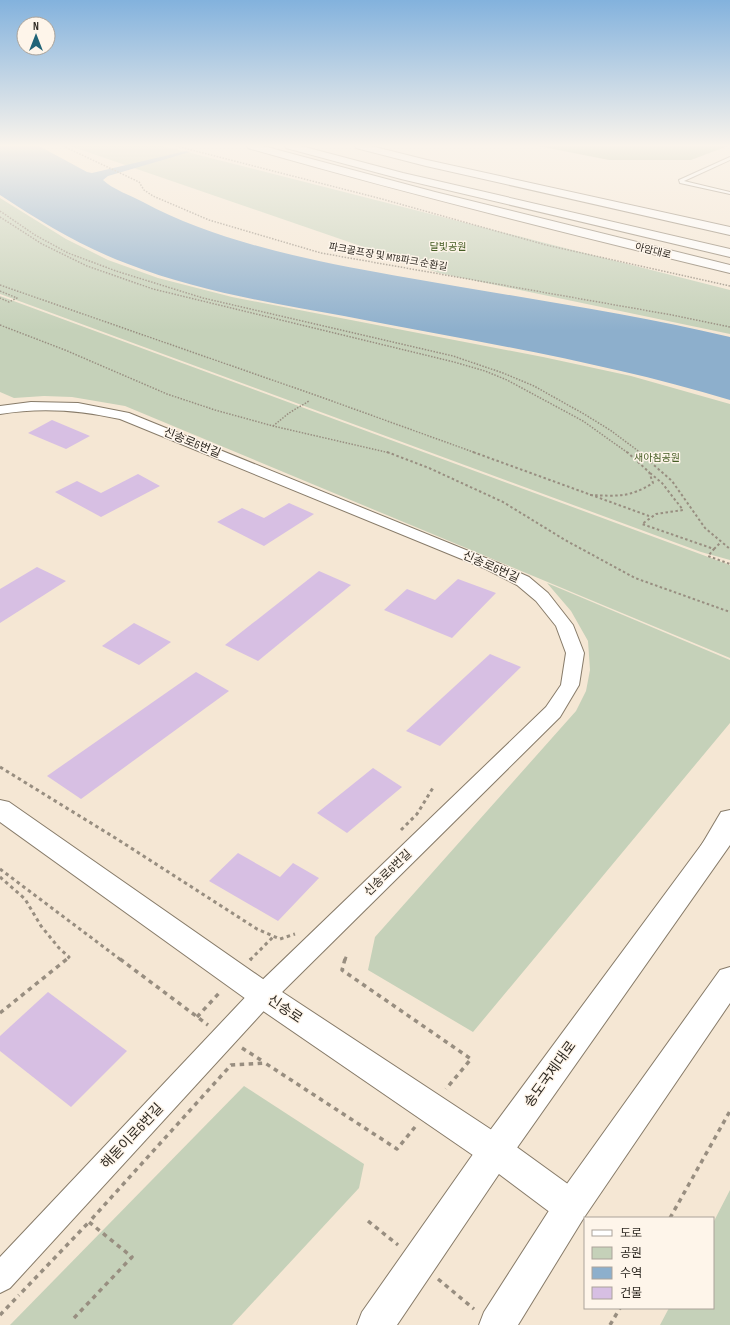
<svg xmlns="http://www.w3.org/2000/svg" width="730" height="1325" font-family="'Sofia Sans Condensed','Noto Sans KR',sans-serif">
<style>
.green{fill:#c5d1b9}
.forest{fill:#a3b58f}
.water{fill:#8dafcc}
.building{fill:#d7bfe3}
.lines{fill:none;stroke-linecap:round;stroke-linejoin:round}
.service-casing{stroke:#877b69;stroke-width:2}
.minor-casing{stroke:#877b69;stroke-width:2}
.tertiary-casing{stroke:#877b69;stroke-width:2}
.secondary-casing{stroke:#877b69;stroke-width:2}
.primary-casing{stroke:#877b69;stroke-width:2}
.trunk-casing{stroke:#877b69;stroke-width:2}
.path-far3{stroke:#988e80;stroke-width:1.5;stroke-dasharray:1.5 1.5;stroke-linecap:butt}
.path-far2{stroke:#988e80;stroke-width:2;stroke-dasharray:2.5 2.5;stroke-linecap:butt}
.path-far1{stroke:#988e80;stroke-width:3;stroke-dasharray:3.5 3.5;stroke-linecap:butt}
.path{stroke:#988e80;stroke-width:3.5;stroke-dasharray:4.5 4.5;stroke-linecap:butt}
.service{fill:#fff;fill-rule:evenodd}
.minor{fill:#fff;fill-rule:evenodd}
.tertiary{fill:#fff;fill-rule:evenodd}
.secondary{fill:#fff;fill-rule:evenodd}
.primary{fill:#fff;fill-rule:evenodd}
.trunk{fill:#fff;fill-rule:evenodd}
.labels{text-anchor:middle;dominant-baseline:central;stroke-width:3;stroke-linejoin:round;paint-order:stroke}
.far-park-label{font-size:10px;fill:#455c24;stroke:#fef5ea}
.far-street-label{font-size:10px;fill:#2e2922;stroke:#fef5ea}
.street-label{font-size:12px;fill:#2e2922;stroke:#fef5ea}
.near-street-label{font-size:14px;fill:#2e2922;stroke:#fef5ea}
</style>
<rect width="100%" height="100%" fill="#f5e7d4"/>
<!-- green -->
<g class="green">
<path d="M 70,146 L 163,146 L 730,290 L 730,334 L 439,273 Z"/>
<path d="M 0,198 L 66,239 L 108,260 L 158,278 L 232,297 L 543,357 L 631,376 L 730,404 L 730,560 L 701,552 L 0,294 Z"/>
<path d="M 0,296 L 730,565 L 730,658 L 125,406 L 72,397 L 44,396 L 14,398 L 0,392 Z"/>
<path d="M 547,583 L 730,660 L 730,723 L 473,1032 L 368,970 L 375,937 L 576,711 L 586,691 L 590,670 L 588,641 L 571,611 Z"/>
<path d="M 244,1086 L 364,1164 L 359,1188 L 232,1325 L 10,1325 Z"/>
<path d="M 730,1190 L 730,1325 L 660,1325 L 669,1308 L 713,1308 L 713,1223 Z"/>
</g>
<!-- forest -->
<path class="forest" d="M 538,146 L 728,146 L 691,160 L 609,160 Z"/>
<!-- water -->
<path class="water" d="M 0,146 L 39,146 L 87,172 L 92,173 L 186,151 L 190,152 L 108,176 L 103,180 C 112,189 132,196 143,202 C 220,244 323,263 409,278 C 516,297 624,312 730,337 L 730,400 C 604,362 473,341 344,316 C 272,303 197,291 128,264 C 82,247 41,222 0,195 Z"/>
<!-- building -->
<g class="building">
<path d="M 52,420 L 90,436 L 66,449 L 28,433 Z"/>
<path d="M 138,474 L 160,486 L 101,517 L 55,492 L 77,481 L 101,493 Z"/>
<path d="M 289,503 L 314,514 L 264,546 L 217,522 L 242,508 L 264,518 Z"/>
<path d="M 37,567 L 66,581 L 0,623 L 0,589 Z"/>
<path d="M 319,571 L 351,585 L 258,661 L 225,645 Z"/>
<path d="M 458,579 L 496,593 L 452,638 L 384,610 L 407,589 L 435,600 Z"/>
<path d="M 134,623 L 171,642 L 139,665 L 102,646 Z"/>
<path d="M 490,654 L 521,667 L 440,746 L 406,731 Z"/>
<path d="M 196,672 L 229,691 L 81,799 L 47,776 Z"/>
<path d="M 373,768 L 402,787 L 347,833 L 317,813 Z"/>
<path d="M 238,853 L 280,877 L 293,863 L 319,878 L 278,921 L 209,881 Z"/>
<path d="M 48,992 L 127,1051 L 71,1107 L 0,1051 L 0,1036 Z"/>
</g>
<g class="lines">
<defs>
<path id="service" d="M 730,157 L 730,160 L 684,181 L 730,192 L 730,194 L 680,183 L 679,180 Z"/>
<path id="minor" d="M 31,402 L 78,403 L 129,413 L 498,563 L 529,577 L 548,593 L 573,625 L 584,653 L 579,685 L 560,717 L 272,1002 L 10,1288 L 0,1293 L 0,1257 L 254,988 L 546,707 L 561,685 L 566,653 L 556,626 L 536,601 L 517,585 L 486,569 L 120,419 C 80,410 41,407 0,414 L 0,406 Z"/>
<path id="tertiary" d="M 0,800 L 9,802 L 273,986 L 507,1140 L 583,1195 L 588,1207 L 583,1219 L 571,1224 L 559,1219 L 483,1162 L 253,1004 L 0,822 Z"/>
<g id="secondary">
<path d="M 730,816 L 730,845 L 507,1162 L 397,1325 L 357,1325 L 362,1312 L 483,1140 L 702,844 L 721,819 Z"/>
<path d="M 730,967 L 730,1003 L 583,1219 L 518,1325 L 479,1325 L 484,1312 L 559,1195 L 720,970 Z"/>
</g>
<g id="primary">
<path d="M 247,146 L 263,146 L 435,192 L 730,265 L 730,273 C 569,234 408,194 248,148 Z"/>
<path d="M 355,146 L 371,146 L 427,160 L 730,227 L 730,235 L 426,166 L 356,148 Z"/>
<path d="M 730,810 L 730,841 L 720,858 L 711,861 L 702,858 L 698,851 L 721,812 Z"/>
</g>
<path id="trunk" d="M 285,146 L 301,146 L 403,173 L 730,249 L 730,257 L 401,179 L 286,148 Z"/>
</defs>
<!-- service casing -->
<use href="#service" class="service-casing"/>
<!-- minor casing -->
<use href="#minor" class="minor-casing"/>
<!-- tertiary casing -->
<use href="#tertiary" class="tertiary-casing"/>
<!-- secondary casing -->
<use href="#secondary" class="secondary-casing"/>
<!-- primary casing -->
<use href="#primary" class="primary-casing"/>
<!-- trunk casing -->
<use href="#trunk" class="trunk-casing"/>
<!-- path-far3 -->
<g class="path-far3">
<path d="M 63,146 L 139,182 L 144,190 L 153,196 L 209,220 L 321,253 L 672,315 L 730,327"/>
<path d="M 176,146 L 382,199 L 546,245 L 730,286"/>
<path d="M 0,211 L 35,235 L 68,253 L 116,271 L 203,298 L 453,356 L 503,373 L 534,386 L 584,414 L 610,430 L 641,453"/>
<path d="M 0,217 L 42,244 L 87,266 L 153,289 L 454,362 L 485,371 L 507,380 L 583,421 L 628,453"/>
<path d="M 0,285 L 318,396 L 476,453"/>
<path d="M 0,291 L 17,298 L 9,302 L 0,298"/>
<path d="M 0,325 L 65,350 L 167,394 L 215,410 L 273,426 L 390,453"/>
<path d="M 273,426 L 289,413 L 309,401"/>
</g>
<!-- path-far2 -->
<g class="path-far2">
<path d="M 387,452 L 429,468 L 503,502 L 565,540 L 635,578 L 730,612"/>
<path d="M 473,452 L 649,516"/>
<path d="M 639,452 L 672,481 L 705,528 L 730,549"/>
<path d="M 650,473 L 662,483 L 683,510 L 656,514 L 642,524 L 714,549 L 708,556 L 730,564"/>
<path d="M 590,495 C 617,496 629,498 653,483 L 649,472 L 627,452"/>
<path d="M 714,549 L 721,542"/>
</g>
<!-- path-far1 -->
<g class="path-far1">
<path d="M 0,767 L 117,839 L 257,929 L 280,939 L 295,934"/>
<path d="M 401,830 L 417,814 L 434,786"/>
<path d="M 0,869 L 121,960"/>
<path d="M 0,877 L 25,899 L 41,926 L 59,948 L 69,957 L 66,960"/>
<path d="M 250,960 L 274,936"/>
<path d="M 345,960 L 347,954"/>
</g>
<!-- path -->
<g class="path">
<path d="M 120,959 L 208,1025"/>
<path d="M 345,959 L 342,970 L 471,1059 L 446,1089"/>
<path d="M 250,960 L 251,959"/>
<path d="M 0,1013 L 67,959"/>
<path d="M 197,1017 L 221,991"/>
<path d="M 242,1048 L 264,1062"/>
<path d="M 670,1218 L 730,1111"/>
<path d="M 368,1221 L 398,1245"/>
<path d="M 438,1279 L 474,1309"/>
<path d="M 22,1292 L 89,1222"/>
<path d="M 0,1315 L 19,1295"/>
<path d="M 74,1318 L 132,1257 L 89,1222 L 231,1065 L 265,1063 L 397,1149 L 415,1127"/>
<path d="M 610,1325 L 620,1308"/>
</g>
<!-- service -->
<use href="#service" class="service"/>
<!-- minor -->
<use href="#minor" class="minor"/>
<!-- tertiary -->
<use href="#tertiary" class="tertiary"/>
<!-- secondary -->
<use href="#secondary" class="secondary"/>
<!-- primary -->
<use href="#primary" class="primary"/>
<!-- trunk -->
<use href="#trunk" class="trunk"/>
</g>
<!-- sky -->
<linearGradient id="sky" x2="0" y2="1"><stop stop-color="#83b2dd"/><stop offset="0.44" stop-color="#faf4ec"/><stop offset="1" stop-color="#faf4ec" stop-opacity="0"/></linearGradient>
<rect width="730" height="331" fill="url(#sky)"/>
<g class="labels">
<!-- far-park labels -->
<g class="far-park-label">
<text x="448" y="247">달빛공원</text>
<text x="657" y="458">새아침공원</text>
</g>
<!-- far-street labels -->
<g class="far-street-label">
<text transform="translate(653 251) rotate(14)">아암대로</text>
<text transform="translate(388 257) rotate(10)">파크골프장 및 MTB파크 순환길</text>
</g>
<!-- street labels -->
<g class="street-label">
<text transform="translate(192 443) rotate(22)">신송로6번길</text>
<text transform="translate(491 567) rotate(24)">신송로6번길</text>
<text transform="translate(388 873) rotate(-44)">신송로6번길</text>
</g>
<!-- near-street labels -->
<g class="near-street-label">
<text transform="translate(285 1009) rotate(34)">신송로</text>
<text transform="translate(550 1074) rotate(-54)">송도국제대로</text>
<text transform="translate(132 1136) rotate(-47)">해돋이로6번길</text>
</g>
</g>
<!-- legend -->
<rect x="584" y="1217" width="130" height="92" fill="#fef5ea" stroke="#aba39a"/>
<rect x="592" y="1230" width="20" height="6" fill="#ffffff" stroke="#aba39a"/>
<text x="620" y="1237" font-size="12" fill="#2e2922">도로</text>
<rect x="592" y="1247" width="20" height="12" fill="#c5d1b9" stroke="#aba39a"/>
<text x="620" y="1257" font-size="12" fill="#2e2922">공원</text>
<rect x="592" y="1267" width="20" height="12" fill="#8dafcc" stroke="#aba39a"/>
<text x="620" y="1277" font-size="12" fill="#2e2922">수역</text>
<rect x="592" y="1287" width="20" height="12" fill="#d7bfe3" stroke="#aba39a"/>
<text x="620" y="1297" font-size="12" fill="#2e2922">건물</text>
<!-- north arrow -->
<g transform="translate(36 36)"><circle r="19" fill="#fef5ea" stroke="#aba39a"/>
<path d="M0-3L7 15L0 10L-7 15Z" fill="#216477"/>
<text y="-6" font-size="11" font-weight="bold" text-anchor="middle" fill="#2e2922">N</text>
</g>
</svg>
